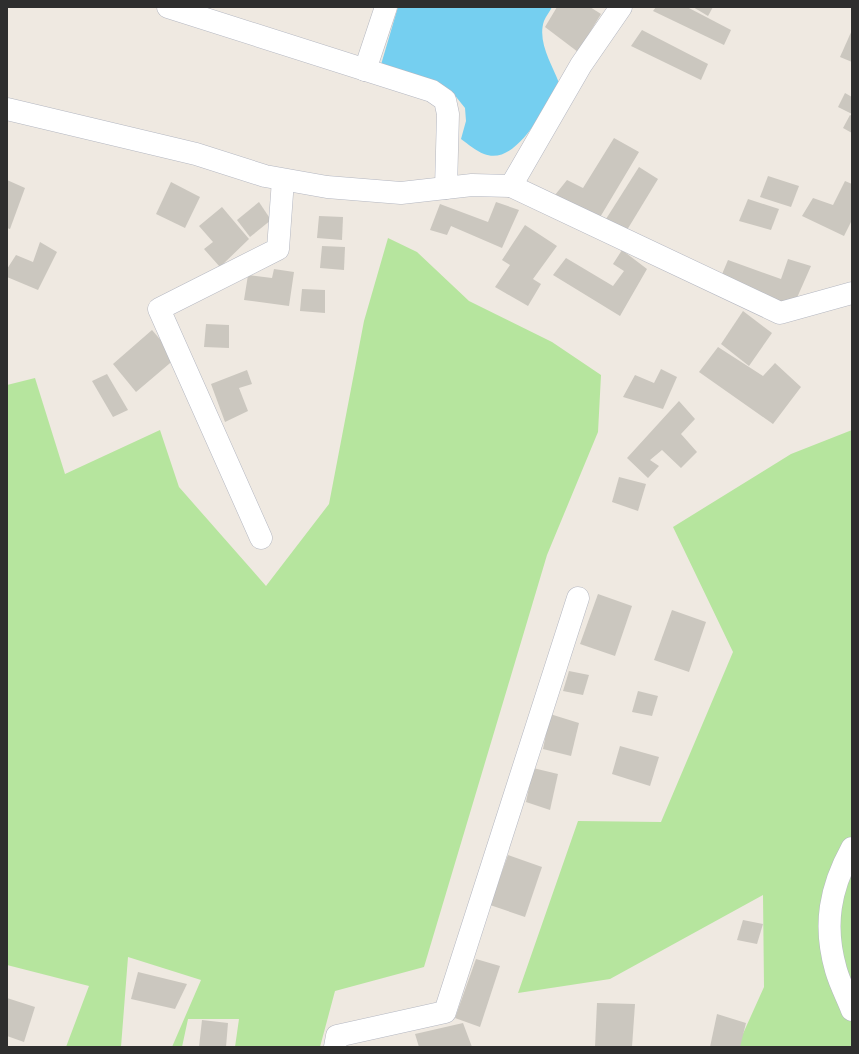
<svg xmlns="http://www.w3.org/2000/svg" width="859" height="1054" font-family="'Public Sans',sans-serif">
<style>
.green{fill:#b6e59e}
.water{fill:#75cff0}
.building{fill:#cbc7bf}
.lines{fill:none;stroke-linecap:round;stroke-linejoin:round}
.minor-casing{stroke:#b4b7c1;stroke-width:23}
.minor{stroke:#fff;stroke-width:22}
</style>
<rect width="100%" height="100%" fill="#efe9e1"/>
<!-- green -->
<g class="green">
<path d="M 388,238 L 417,252 L 469,301 L 552,342 L 601,375 L 598,432 L 547,555 L 424,967 L 335,991 L 320,1047 L 235,1047 L 239,1019 L 188,1019 L 182,1047 L 172,1047 L 201,980 L 128,957 L 121,1047 L 66,1047 L 89,986 L 7,965 L 7,385 L 35,378 L 65,474 L 160,430 L 179,487 L 266,586 L 329,504 L 364,321 Z"/>
<path d="M 852,430 L 852,1047 L 737,1047 L 764,987 L 763,895 L 610,979 L 518,993 L 578,821 L 661,822 L 733,652 L 673,527 L 791,454 Z"/>
</g>
<!-- water -->
<path class="water" d="M 398,7 L 552,7 C 550,11 546,16 544,21 C 537,42 552,64 559,83 C 546,105 517,167 484,154 C 476,151 468,144 461,139 L 466,121 L 465,108 L 453,93 L 380,68 Z"/>
<!-- building -->
<g class="building">
<path d="M 557,7 L 590,7 L 601,14 L 578,52 L 545,27 Z"/>
<path d="M 656,7 L 687,7 L 731,30 L 724,45 L 653,11 Z"/>
<path d="M 693,7 L 713,7 L 708,16 Z"/>
<path d="M 642,30 L 708,64 L 701,80 L 631,46 Z"/>
<path d="M 852,30 L 852,62 L 840,57 Z"/>
<path d="M 845,93 L 852,97 L 852,114 L 838,107 Z"/>
<path d="M 850,115 L 852,116 L 852,133 L 843,128 Z"/>
<path d="M 614,138 L 639,152 L 599,219 L 555,195 L 567,180 L 583,188 Z"/>
<path d="M 639,167 L 658,179 L 627,230 L 606,219 Z"/>
<path d="M 768,176 L 799,186 L 791,207 L 760,197 Z"/>
<path d="M 7,180 L 25,188 L 10,229 L 7,228 Z"/>
<path d="M 845,181 L 852,184 L 852,220 L 844,236 L 802,216 L 813,198 L 833,205 Z"/>
<path d="M 171,182 L 200,197 L 185,228 L 156,214 Z"/>
<path d="M 748,199 L 779,209 L 771,230 L 739,221 Z"/>
<path d="M 259,202 L 271,220 L 250,237 L 237,220 Z"/>
<path d="M 496,202 L 519,210 L 502,248 L 451,226 L 447,235 L 430,230 L 440,204 L 488,222 Z"/>
<path d="M 222,207 L 249,239 L 220,267 L 204,249 L 213,242 L 199,226 Z"/>
<path d="M 319,216 L 343,217 L 342,240 L 317,238 Z"/>
<path d="M 525,225 L 557,246 L 533,279 L 541,284 L 528,306 L 495,287 L 510,265 L 502,260 Z"/>
<path d="M 40,242 L 57,252 L 38,290 L 7,277 L 7,269 L 16,255 L 33,262 Z"/>
<path d="M 322,246 L 345,247 L 344,270 L 320,268 Z"/>
<path d="M 622,250 L 647,269 L 620,316 L 553,275 L 566,258 L 613,286 L 624,271 L 613,264 Z"/>
<path d="M 788,259 L 811,266 L 792,309 L 720,279 L 728,260 L 781,279 Z"/>
<path d="M 274,269 L 294,272 L 289,306 L 244,300 L 248,275 L 272,278 Z"/>
<path d="M 302,289 L 325,290 L 325,313 L 300,311 Z"/>
<path d="M 743,311 L 772,333 L 749,366 L 721,344 Z"/>
<path d="M 206,324 L 229,325 L 229,348 L 204,347 Z"/>
<path d="M 152,330 L 176,358 L 136,392 L 113,364 Z"/>
<path d="M 718,347 L 763,376 L 775,363 L 801,387 L 773,424 L 699,372 Z"/>
<path d="M 661,369 L 677,377 L 663,409 L 623,397 L 635,375 L 654,383 Z"/>
<path d="M 247,370 L 252,384 L 239,388 L 248,411 L 225,422 L 211,384 Z"/>
<path d="M 107,374 L 128,410 L 113,417 L 92,381 Z"/>
<path d="M 679,401 L 695,419 L 681,434 L 697,452 L 681,468 L 662,450 L 650,460 L 659,466 L 648,478 L 627,458 Z"/>
<path d="M 619,477 L 646,484 L 638,511 L 612,502 Z"/>
<path d="M 598,594 L 632,606 L 615,656 L 580,644 Z"/>
<path d="M 672,610 L 706,622 L 689,672 L 654,660 Z"/>
<path d="M 569,671 L 589,675 L 583,695 L 563,691 Z"/>
<path d="M 638,691 L 658,696 L 652,716 L 632,712 Z"/>
<path d="M 550,714 L 579,723 L 571,756 L 543,749 Z"/>
<path d="M 620,746 L 659,757 L 650,786 L 612,774 Z"/>
<path d="M 533,768 L 558,774 L 550,810 L 526,802 Z"/>
<path d="M 508,855 L 542,867 L 525,917 L 490,905 Z"/>
<path d="M 743,920 L 763,924 L 757,944 L 737,940 Z"/>
<path d="M 476,959 L 500,966 L 480,1027 L 455,1018 Z"/>
<path d="M 138,972 L 187,984 L 175,1009 L 131,999 Z"/>
<path d="M 7,998 L 35,1007 L 24,1042 L 7,1036 Z"/>
<path d="M 597,1003 L 635,1004 L 632,1047 L 595,1047 Z"/>
<path d="M 717,1014 L 746,1023 L 740,1047 L 710,1047 Z"/>
<path d="M 202,1020 L 228,1023 L 226,1047 L 199,1047 Z"/>
<path d="M 463,1023 L 472,1047 L 419,1047 L 415,1034 Z"/>
</g>
<g class="lines">
<defs>
<g id="minor">
<path d="M 168,7 L 432,91 L 445,100 L 448,114 L 446,188"/>
<path d="M 365,70 L 386,7"/>
<path d="M 7,109 L 196,154 L 265,176 L 327,187 L 401,193 L 472,185 L 511,186 L 581,65 L 621,7"/>
<path d="M 511,186 L 780,313 L 852,293"/>
<path d="M 261,538 L 159,309 L 278,249 L 283,180"/>
<path d="M 852,848 C 830,888 823,925 836,970 C 840,984 847,997 852,1010"/>
<path d="M 335,1047 L 337,1036 L 445,1012 L 578,598"/>
</g>
</defs>
<!-- minor casing -->
<use href="#minor" class="minor-casing"/>
<!-- minor -->
<use href="#minor" class="minor"/>
</g>
<!-- border -->
<rect width="859" height="1054" fill="none" stroke="#2e2e2e" stroke-width="16"/>
</svg>
